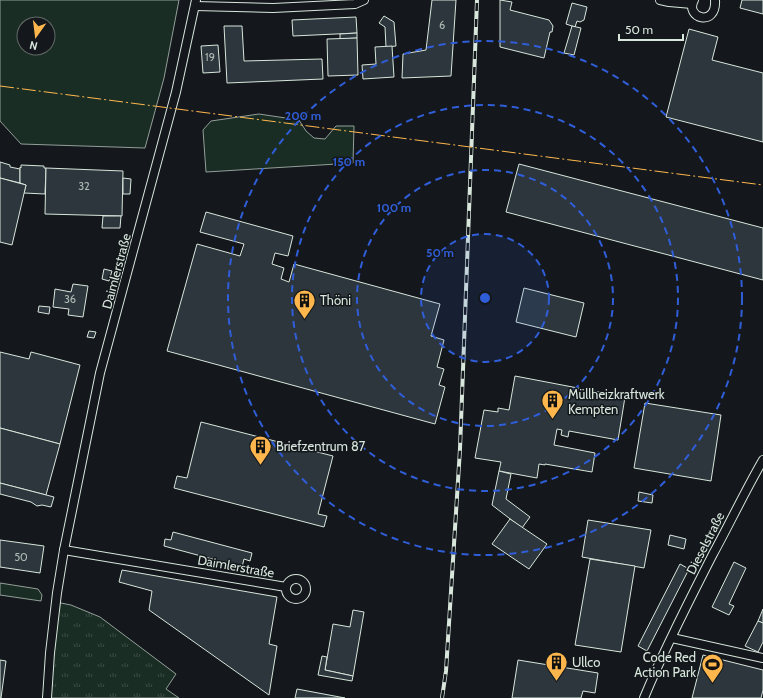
<svg xmlns="http://www.w3.org/2000/svg" width="763" height="698" font-family="Cabin,sans-serif">
<style>
.green{fill:#1a2d24;stroke:#939e99;fill-rule:evenodd}
.park{fill:url(#park-tufts);stroke:#939e99}
.building{fill:#2c363c;stroke:#d8e6dc}
.lines{fill:none;stroke-linecap:round;stroke-linejoin:round}
.street-casing{stroke:#d8e6dc;stroke-width:10}
.street{stroke:#14181c;stroke-width:8}
.rail-casing{stroke:#d8e6dc;stroke-width:4}
.rail{stroke:#14181c;stroke-width:2.5;stroke-dasharray:8;stroke-linecap:butt}
.power{stroke:#ffb74d;stroke-width:1;stroke-dasharray:14 3 2 3;stroke-linecap:butt}
.ring{fill:none;stroke:#305dd8;stroke-width:2;stroke-dasharray:7 5}
.labels{text-anchor:middle;dominant-baseline:central;stroke-width:3;stroke-linejoin:round;paint-order:stroke}
.number-label{font-size:11px;fill:#adbab4}
.street-label{font-size:13px;fill:#d8e6dc;stroke:#14181c}
.poi-label{font-size:13px;fill:#d8e6dc;stroke:#14181c;text-anchor:start}
.centre{fill:#305dd8;stroke:#14181c;stroke-width:2}
.ring-label{font-size:12px;text-anchor:middle;font-weight:bold;fill:#305dd8;stroke:#14181c;stroke-width:3;stroke-linejoin:round;paint-order:stroke}
</style>
<defs>
<pattern id="park-tufts" width="24" height="20" patternUnits="userSpaceOnUse"><rect width="24" height="20" fill="#1a2d24"/><path d="M3 7l-1-3M5 7V3M7 7l1-3M15 17l-1-3M17 17v-4M19 17l1-3" fill="none" stroke="#3b4b43"/></pattern>
</defs>
<rect width="100%" height="100%" fill="#14181c"/>
<!-- green -->
<g class="green">
<path d="M 0,0 L 179,0 L 164,78 L 145,148 L 21,144 L 0,121 ZM 24,24 L 48,24 L 48,48 L 24,48 Z"/>
<path d="M 259,114 L 299,120 L 306,131 L 314,138 L 325,139 L 336,126 L 354,126 L 353,163 L 206,172 L 203,130 L 211,121 Z"/>
<path d="M 0,583 L 38,589 L 42,595 L 41,601 L 0,595 Z"/>
</g>
<!-- park -->
<path class="park" d="M 56,602 L 71,605 L 100,617 L 176,674 L 166,689 L 179,698 L 47,698 Z"/>
<!-- building -->
<g class="building">
<path d="M 432,0 L 456,0 L 451,76 L 402,78 L 403,54 L 426,50 Z"/>
<path d="M 500,0 L 512,2 L 510,10 L 549,20 L 553,26 L 552,32 L 550,32 L 544,58 L 500,47 Z"/>
<path d="M 742,0 L 763,0 L 763,14 L 740,8 Z"/>
<path d="M 572,3 L 587,7 L 584,20 L 580,22 L 577,21 L 575,27 L 566,24 Z"/>
<path d="M 384,16 L 394,22 L 396,46 L 386,47 L 385,27 L 379,23 Z"/>
<path d="M 356,17 L 357,33 L 293,36 L 292,20 Z"/>
<path d="M 224,26 L 242,26 L 244,61 L 322,59 L 323,79 L 227,83 Z"/>
<path d="M 572,26 L 581,28 L 574,55 L 564,53 Z"/>
<path d="M 689,29 L 718,37 L 712,60 L 763,73 L 763,142 L 666,117 Z"/>
<path d="M 357,33 L 357,38 L 340,39 L 340,34 Z"/>
<path d="M 357,38 L 358,75 L 328,76 L 327,39 Z"/>
<path d="M 218,45 L 220,72 L 203,73 L 201,46 Z"/>
<path d="M 392,46 L 394,77 L 363,79 L 362,65 L 376,64 L 375,47 Z"/>
<path d="M 0,162 L 10,165 L 10,167 L 20,169 L 20,183 L 0,178 Z"/>
<path d="M 519,164 L 763,228 L 763,280 L 506,212 Z"/>
<path d="M 21,165 L 44,166 L 44,168 L 46,168 L 45,194 L 24,193 L 26,185 L 20,183 L 20,167 L 21,168 Z"/>
<path d="M 46,168 L 123,171 L 122,216 L 45,214 Z"/>
<path d="M 0,178 L 26,185 L 12,245 L 0,242 Z"/>
<path d="M 123,178 L 131,179 L 130,194 L 123,194 Z"/>
<path d="M 206,212 L 293,236 L 288,256 L 275,253 L 272,264 L 284,268 L 281,279 L 289,282 L 294,264 L 440,304 L 431,336 L 444,340 L 437,367 L 444,369 L 439,385 L 445,387 L 435,424 L 167,351 L 197,244 L 240,256 L 244,244 L 200,232 Z"/>
<path d="M 103,216 L 121,216 L 120,228 L 102,228 Z"/>
<path d="M 104,269 L 112,271 L 109,281 L 102,279 Z"/>
<path d="M 73,284 L 88,286 L 83,317 L 68,315 L 69,309 L 53,307 L 55,289 L 71,292 Z"/>
<path d="M 524,288 L 584,303 L 576,337 L 516,322 Z"/>
<path d="M 39,306 L 50,307 L 49,314 L 38,312 Z"/>
<path d="M 89,331 L 96,332 L 94,338 L 87,337 Z"/>
<path d="M 0,352 L 29,359 L 31,352 L 80,365 L 60,444 L 0,428 Z"/>
<path d="M 515,376 L 625,397 L 618,440 L 569,431 L 568,437 L 561,435 L 562,430 L 557,429 L 554,445 L 595,453 L 592,472 L 545,464 L 545,465 L 539,464 L 537,478 L 499,471 L 501,462 L 475,458 L 484,410 L 498,412 L 498,408 L 509,410 Z"/>
<path d="M 645,403 L 721,415 L 711,481 L 634,468 Z"/>
<path d="M 201,422 L 333,456 L 318,514 L 327,516 L 324,527 L 174,488 L 177,476 L 187,478 Z"/>
<path d="M 0,428 L 60,444 L 46,495 L 0,483 Z"/>
<path d="M 499,471 L 511,474 L 506,499 L 530,517 L 522,528 L 492,505 Z"/>
<path d="M 0,483 L 54,497 L 51,507 L 42,505 L 37,506 L 31,502 L 0,494 Z"/>
<path d="M 639,492 L 653,495 L 652,503 L 638,501 Z"/>
<path d="M 510,519 L 547,544 L 529,569 L 492,544 Z"/>
<path d="M 588,520 L 651,530 L 644,568 L 582,557 Z"/>
<path d="M 173,532 L 252,553 L 250,561 L 244,559 L 242,567 L 164,546 L 165,539 L 171,540 Z"/>
<path d="M 670,535 L 686,539 L 684,549 L 668,545 Z"/>
<path d="M 0,540 L 44,546 L 40,573 L 0,567 Z"/>
<path d="M 590,559 L 635,566 L 621,652 L 575,645 Z"/>
<path d="M 734,562 L 746,568 L 729,604 L 734,606 L 729,615 L 712,607 Z"/>
<path d="M 680,564 L 689,569 L 647,651 L 638,646 Z"/>
<path d="M 122,570 L 277,597 L 269,644 L 277,646 L 269,695 L 149,610 L 152,591 L 119,582 Z"/>
<path d="M 763,609 L 763,623 L 758,621 Z"/>
<path d="M 353,610 L 364,612 L 353,676 L 325,670 L 333,624 L 350,627 Z"/>
<path d="M 758,621 L 763,623 L 763,642 L 758,652 L 745,646 Z"/>
<path d="M 703,655 L 763,670 L 763,690 L 761,698 L 692,698 Z"/>
<path d="M 322,656 L 327,657 L 325,670 L 353,676 L 352,681 L 318,675 Z"/>
<path d="M 0,660 L 6,661 L 1,698 L 0,698 Z"/>
<path d="M 518,660 L 598,673 L 595,693 L 583,691 L 581,698 L 512,698 Z"/>
<path d="M 297,689 L 345,698 L 295,698 Z"/>
</g>
<g class="lines">
<defs>
<g id="street">
<path d="M 660,0 L 669,2 L 692,4"/>
<path d="M 694,0 C 684,18 717,28 715,0"/>
<path d="M 195,6 L 273,8 L 355,4 L 364,0"/>
<path d="M 64,550 L 286,587"/>
<circle cx="296" cy="589" r="10"/>
<path d="M 672,638 L 763,658"/>
<path d="M 47,698 L 50,653 L 57,593 L 64,550 L 100,373 L 176,92 L 196,0"/>
<path d="M 644,698 C 664,649 689,601 713,554 C 730,523 745,491 763,460"/>
</g>
</defs>
<!-- street casing -->
<use href="#street" class="street-casing"/>
<!-- street -->
<use href="#street" class="street"/>
<defs>
<path id="rail" d="M 442,698 L 446,671 L 460,449 L 477,0"/>
</defs>
<!-- rail casing -->
<use href="#rail" class="rail-casing"/>
<!-- rail -->
<use href="#rail" class="rail"/>
<!-- power -->
<path class="power" d="M 0,86 L 763,185"/>
</g>
<!-- distance rings -->
<circle cx="485" cy="298" r="64" fill="#305dd8" fill-opacity=".12"/>
<g class="ring">
<circle cx="485" cy="298" r="64"/>
<circle cx="485" cy="298" r="128"/>
<circle cx="485" cy="298" r="193"/>
<circle cx="485" cy="298" r="257"/>
</g>
<!-- icons -->
<defs>
<symbol id="building-pin" viewBox="-11 -11 22 30"><path d="M0 17L-7.5 6A9.5 9.5 0 1 1 7.5 6Z" fill="#ffb74d" stroke="#14181c"/><path d="M-4-6H4V6H1V3H-1V6H-4ZM-2.5-4.3h1.7v1.8h-1.7ZM.8-4.3h1.7v1.8H.8ZM-2.5-1h1.7V.8h-1.7ZM.8-1h1.7V.8H.8Z" fill="#111"/></symbol>
<symbol id="stadium-pin" viewBox="-11 -11 22 30"><path d="M0 17L-7.5 6A9.5 9.5 0 1 1 7.5 6Z" fill="#ffb74d" stroke="#14181c"/><path d="M0-5a6.5 5 0 1 0 0 10a6.5 5 0 1 0 0-10ZM-3.5-1.8h7v3.6h-7Z" fill="#111"/></symbol>
</defs>
<g fill-rule="evenodd">
<use href="#building-pin" x="292" y="288" width="25" height="34"/>
<use href="#building-pin" x="540" y="388" width="25" height="34"/>
<use href="#building-pin" x="248" y="434" width="25" height="34"/>
<use href="#building-pin" x="544" y="650" width="25" height="34"/>
<use href="#stadium-pin" x="700" y="652" width="25" height="34"/>
</g>
<g class="labels">
<!-- number labels -->
<g class="number-label">
<text x="442" y="25">6</text>
<text x="210" y="57">19</text>
<text x="84" y="186">32</text>
<text x="70" y="299">36</text>
<text x="21" y="557">50</text>
</g>
<!-- street labels -->
<g class="street-label">
<text transform="translate(116 271) rotate(-75)">Daimlerstraße</text>
<text transform="translate(705 543) rotate(-63)">Dieselstraße</text>
<text transform="translate(236 566) rotate(10)">Daimlerstraße</text>
</g>
<!-- poi labels -->
<g class="poi-label">
<text x="320" y="300">Thöni</text>
<text x="568" y="394">Müllheizkraftwerk<tspan x="568" dy="15">Kempten</tspan></text>
<text x="276" y="446">Briefzentrum 87</text>
<text x="696" y="657" text-anchor="end">Code Red<tspan x="696" dy="15">Action Park</tspan></text>
<text x="572" y="662">Ullco</text>
</g>
</g>
<circle cx="485" cy="298" r="6" class="centre"/>
<g class="ring-label">
<text x="303" y="120">200 m</text>
<text x="349" y="166">150 m</text>
<text x="394" y="212">100 m</text>
<text x="440" y="257">50 m</text>
</g>
<!-- north arrow -->
<g transform="translate(36 36) rotate(194)"><circle r="19" fill="#14181c" stroke="#626a69"/>
<path d="M0-3L7 15L0 10L-7 15Z" fill="#ffb74d"/>
<text y="-6" font-size="11" font-weight="bold" text-anchor="middle" fill="#d8e6dc">N</text>
</g>
<!-- scale -->
<path d="M619 34v6h64v-6" fill="none" stroke="#d8e6dc" stroke-width="2"/>
<text x="625" y="34" font-size="12" fill="#d8e6dc" stroke="#14181c" stroke-width="3" paint-order="stroke">50 m</text>
</svg>
